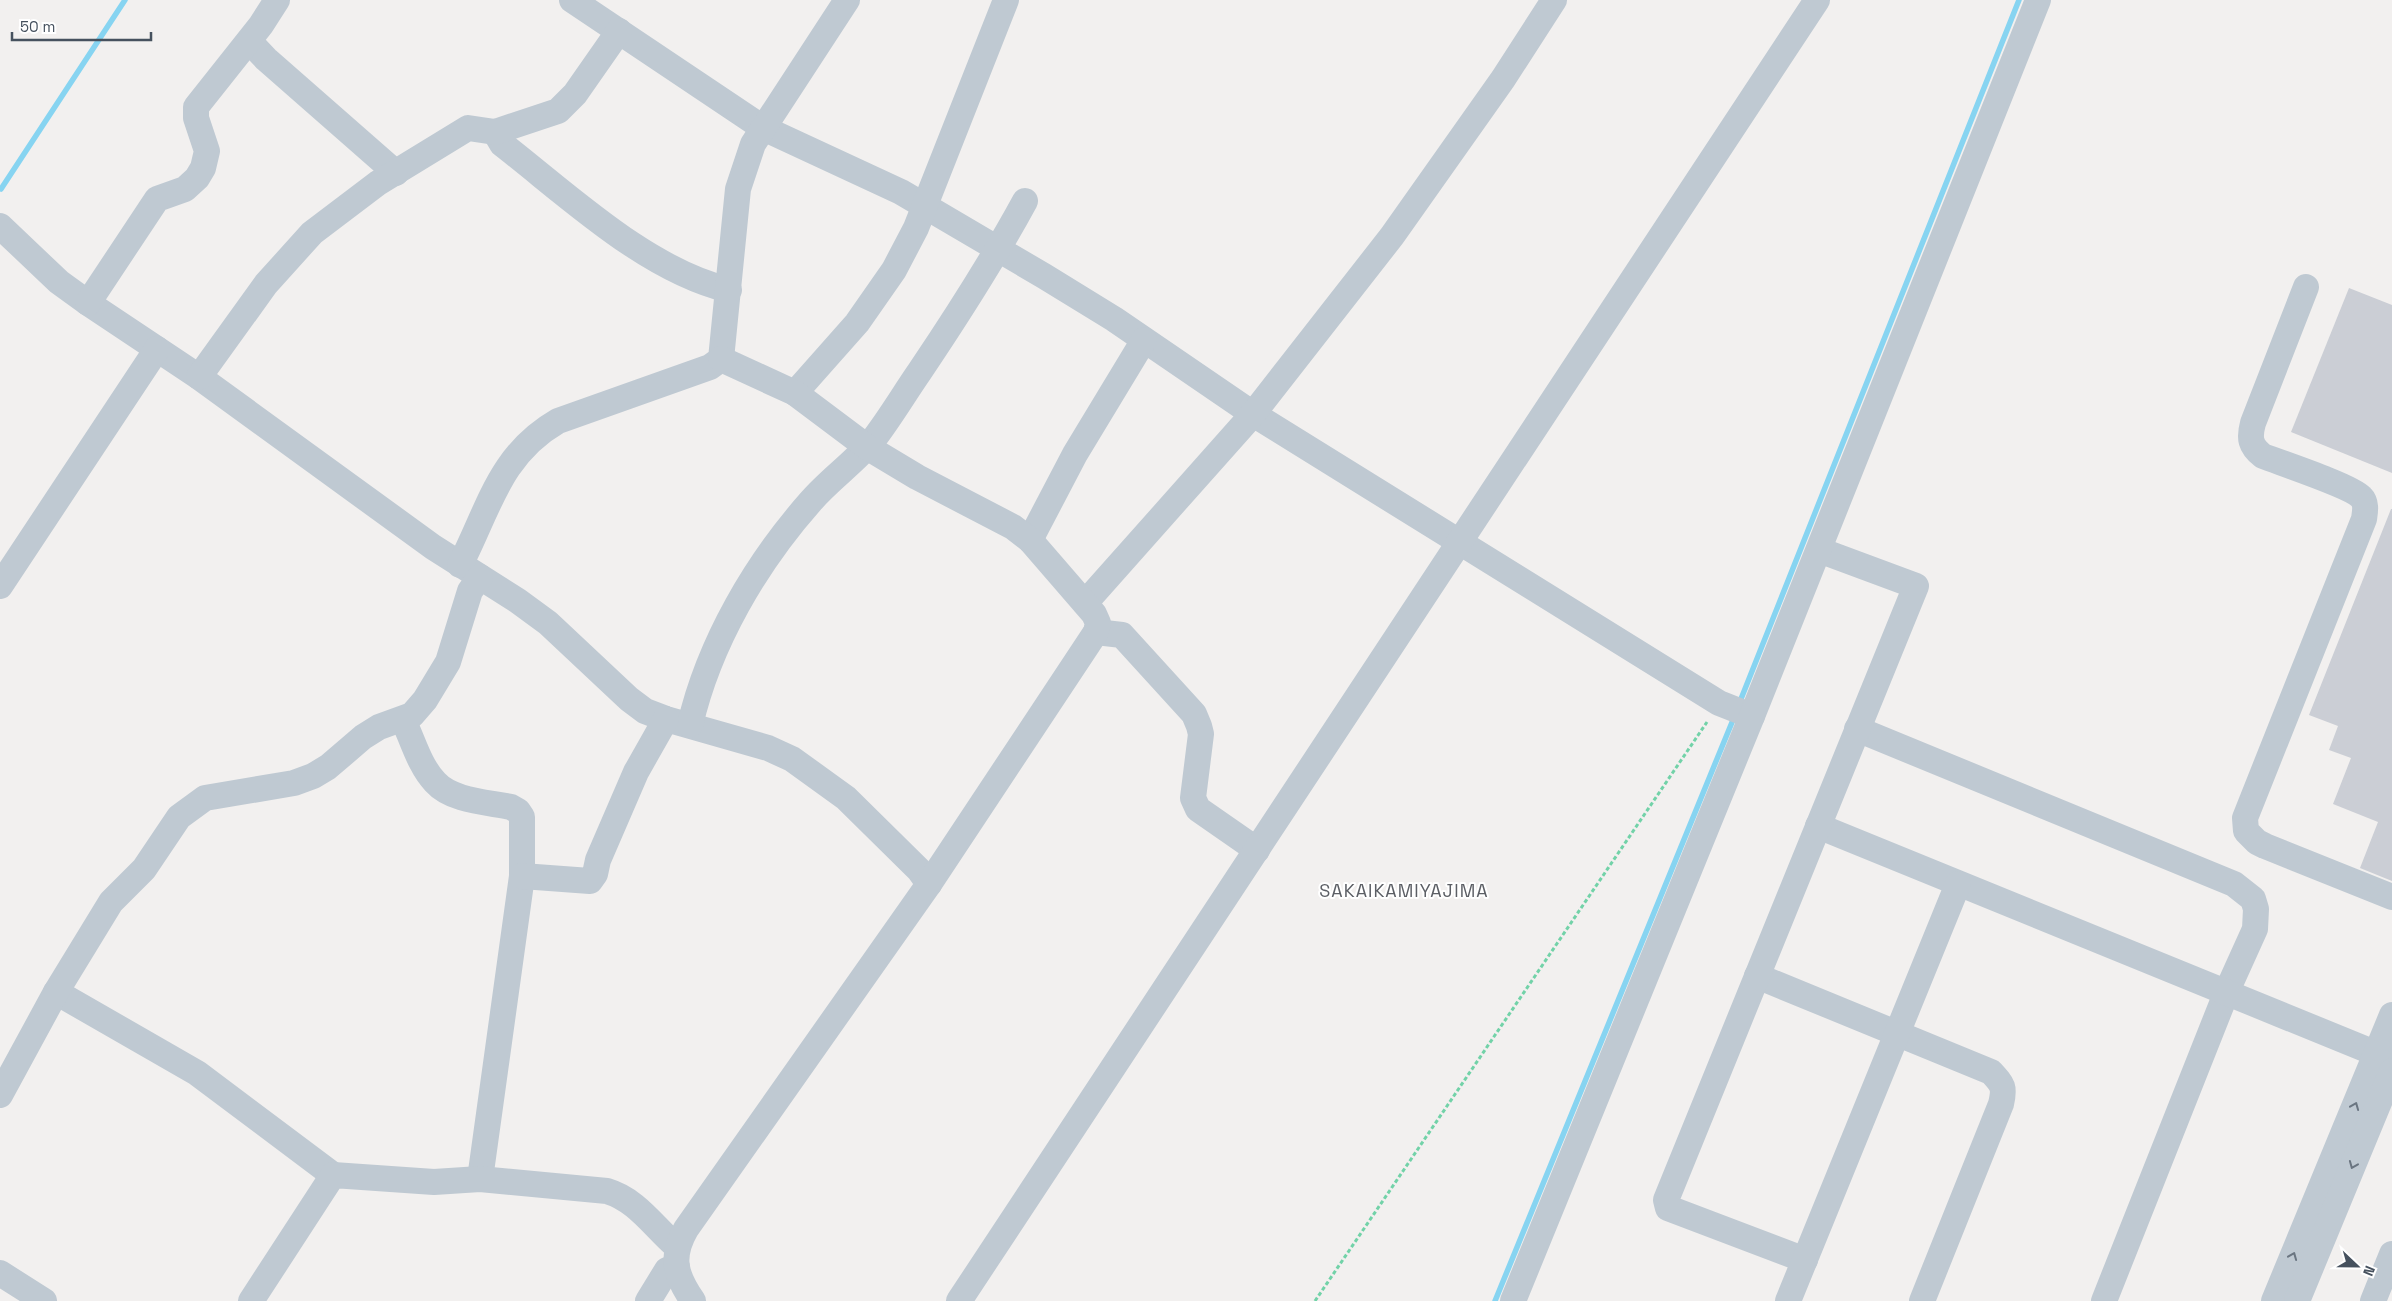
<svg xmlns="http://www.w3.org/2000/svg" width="2392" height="1301" font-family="'Space Grotesk',sans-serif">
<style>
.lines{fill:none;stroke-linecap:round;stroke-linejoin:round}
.stream{stroke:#87d4f1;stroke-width:5.5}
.building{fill:#cbced5}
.path{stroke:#72d2a8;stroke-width:3;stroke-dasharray:4 2.5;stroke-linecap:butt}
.minor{stroke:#bfc9d2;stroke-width:26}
.oneway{stroke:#6a7581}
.labels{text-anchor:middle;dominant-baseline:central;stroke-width:4;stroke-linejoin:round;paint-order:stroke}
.quarter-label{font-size:18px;letter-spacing:1px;fill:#5c5f65;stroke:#fff}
</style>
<rect width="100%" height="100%" fill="#f2f0ef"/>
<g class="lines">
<!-- stream -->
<g class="stream">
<path d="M 1,189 L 125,0"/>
<path d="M 1739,704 L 2019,0"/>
<path d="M 1495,1301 L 1735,715"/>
</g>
</g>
<!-- building -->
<g class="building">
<path d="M 2349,288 L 2392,305 L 2392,473 L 2291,432 Z"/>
<path d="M 2391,509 L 2392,509 L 2392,881 L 2360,868 L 2378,822 L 2333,804 L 2351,758 L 2329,750 L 2338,726 L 2309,715 Z"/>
</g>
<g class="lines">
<!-- path -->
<path class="path" d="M 1315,1301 L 1707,722"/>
<!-- minor -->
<g class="minor">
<path d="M 572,0 L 763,128 L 901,192 L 1044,276 L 1114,319 L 1253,414 L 1719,703 L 1752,716"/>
<path d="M 249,41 L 266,59 L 396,173"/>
<path d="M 495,132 L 502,144 C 569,196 646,270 729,290"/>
<path d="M 0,226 L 59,282 L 88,303 L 199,377 L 433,547 L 518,601 L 548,623 L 629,699 L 645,711 L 666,719 L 768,748 L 792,759 L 846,798 L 919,870 L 929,884"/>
<path d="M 2306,287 L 2253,423 C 2249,438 2250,446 2263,456 C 2281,463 2351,486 2361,497 C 2367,503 2365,512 2364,519 L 2245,818 L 2246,831 L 2257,842 L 2265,846 L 2392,897"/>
<path d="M 88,303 L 157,199 L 185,189 L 197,178 L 203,168 L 207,151 L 196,118 L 196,107 L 261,25 L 277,0"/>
<path d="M 199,377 L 266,284 L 312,233 L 378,183 L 468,128 L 495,132 L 558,111 L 575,94 L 619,31"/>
<path d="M 795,393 L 857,323 L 894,270 L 916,228 L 1006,0"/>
<path d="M 1030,540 L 1075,454 L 1144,340"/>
<path d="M 460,565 C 489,509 499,455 558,421 L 710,367 L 721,359 L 738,189 L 753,144 L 847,0"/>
<path d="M 0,586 L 157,349"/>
<path d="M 1085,603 L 1253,414 L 1392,236 L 1503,79 L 1554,0"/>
<path d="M 1096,632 L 1122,635 L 1194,714 L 1199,726 L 1201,734 L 1193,798 L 1198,809 L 1257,850"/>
<path d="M 403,720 C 413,740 419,765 435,782 C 452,801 487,802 511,807 L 518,811 L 522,817 L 522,876 L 480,1179"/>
<path d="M 690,725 C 709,643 756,563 811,501 C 830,479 855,462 873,440 C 890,418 904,394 920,371 C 957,316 993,260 1025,201"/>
<path d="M 1857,729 L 2234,884 L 2253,899 L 2256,909 L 2255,929 L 2227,991 L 2104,1301"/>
<path d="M 1818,826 L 2392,1060"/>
<path d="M 522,876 L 590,881 L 595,874 L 598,860 L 636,772 L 666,719"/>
<path d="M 1757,976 L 1991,1072 C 2003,1085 2005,1087 2001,1104 L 1922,1301"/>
<path d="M 56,992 L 197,1073 L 333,1175"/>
<path d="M 0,1095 L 56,992 L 111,902 L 144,869 L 179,817 L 205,798 L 294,783 L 313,776 L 328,767 L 363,737 L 379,727 L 412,715 L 425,700 L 448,662 L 470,591 L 480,577"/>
<path d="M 1805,1260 L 1668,1208 L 1666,1200 L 1916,586 L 1819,550"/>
<path d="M 0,1273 L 44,1301"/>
<path d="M 251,1301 L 333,1175 L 434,1182 L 480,1179 L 607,1191 C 637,1200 653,1226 676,1246"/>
<path d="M 648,1301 L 667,1270 L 677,1267"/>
<path d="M 693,1301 C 675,1275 670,1257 686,1229 L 929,884 L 1096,632 L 1098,623 L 1094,614 L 1030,540 L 1013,527 L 917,477 L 867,447 L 795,393 L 721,359"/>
<path d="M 959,1301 L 1817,0"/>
<path d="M 1513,1301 L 1752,716 L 2038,0"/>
<path d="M 1788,1301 L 1958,884"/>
<path d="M 2274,1301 L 2392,1015"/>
<path d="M 2297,1301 L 2392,1071"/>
<path d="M 2373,1301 L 2392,1254"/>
</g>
</g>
<!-- one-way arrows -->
<defs><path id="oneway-chevron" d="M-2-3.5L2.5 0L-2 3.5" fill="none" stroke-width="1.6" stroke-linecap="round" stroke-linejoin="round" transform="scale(1.25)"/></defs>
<g class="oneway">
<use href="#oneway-chevron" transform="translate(2355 1106) rotate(-68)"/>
<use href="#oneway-chevron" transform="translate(2353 1165) rotate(112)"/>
<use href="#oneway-chevron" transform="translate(2293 1256) rotate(-68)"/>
</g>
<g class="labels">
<!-- quarter labels -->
<g class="quarter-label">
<text x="1404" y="890">SAKAIKAMIYAJIMA</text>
</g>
</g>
<!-- north arrow -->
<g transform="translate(2357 1266) rotate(112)" stroke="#ffffff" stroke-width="4" paint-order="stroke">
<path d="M0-4L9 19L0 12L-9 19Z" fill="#46515e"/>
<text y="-8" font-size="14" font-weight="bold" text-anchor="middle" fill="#46515e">N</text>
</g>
<!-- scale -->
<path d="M12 32v8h139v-8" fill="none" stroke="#46515e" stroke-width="2.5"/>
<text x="20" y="32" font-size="15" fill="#46515e" stroke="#ffffff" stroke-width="4" paint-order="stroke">50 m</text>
</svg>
